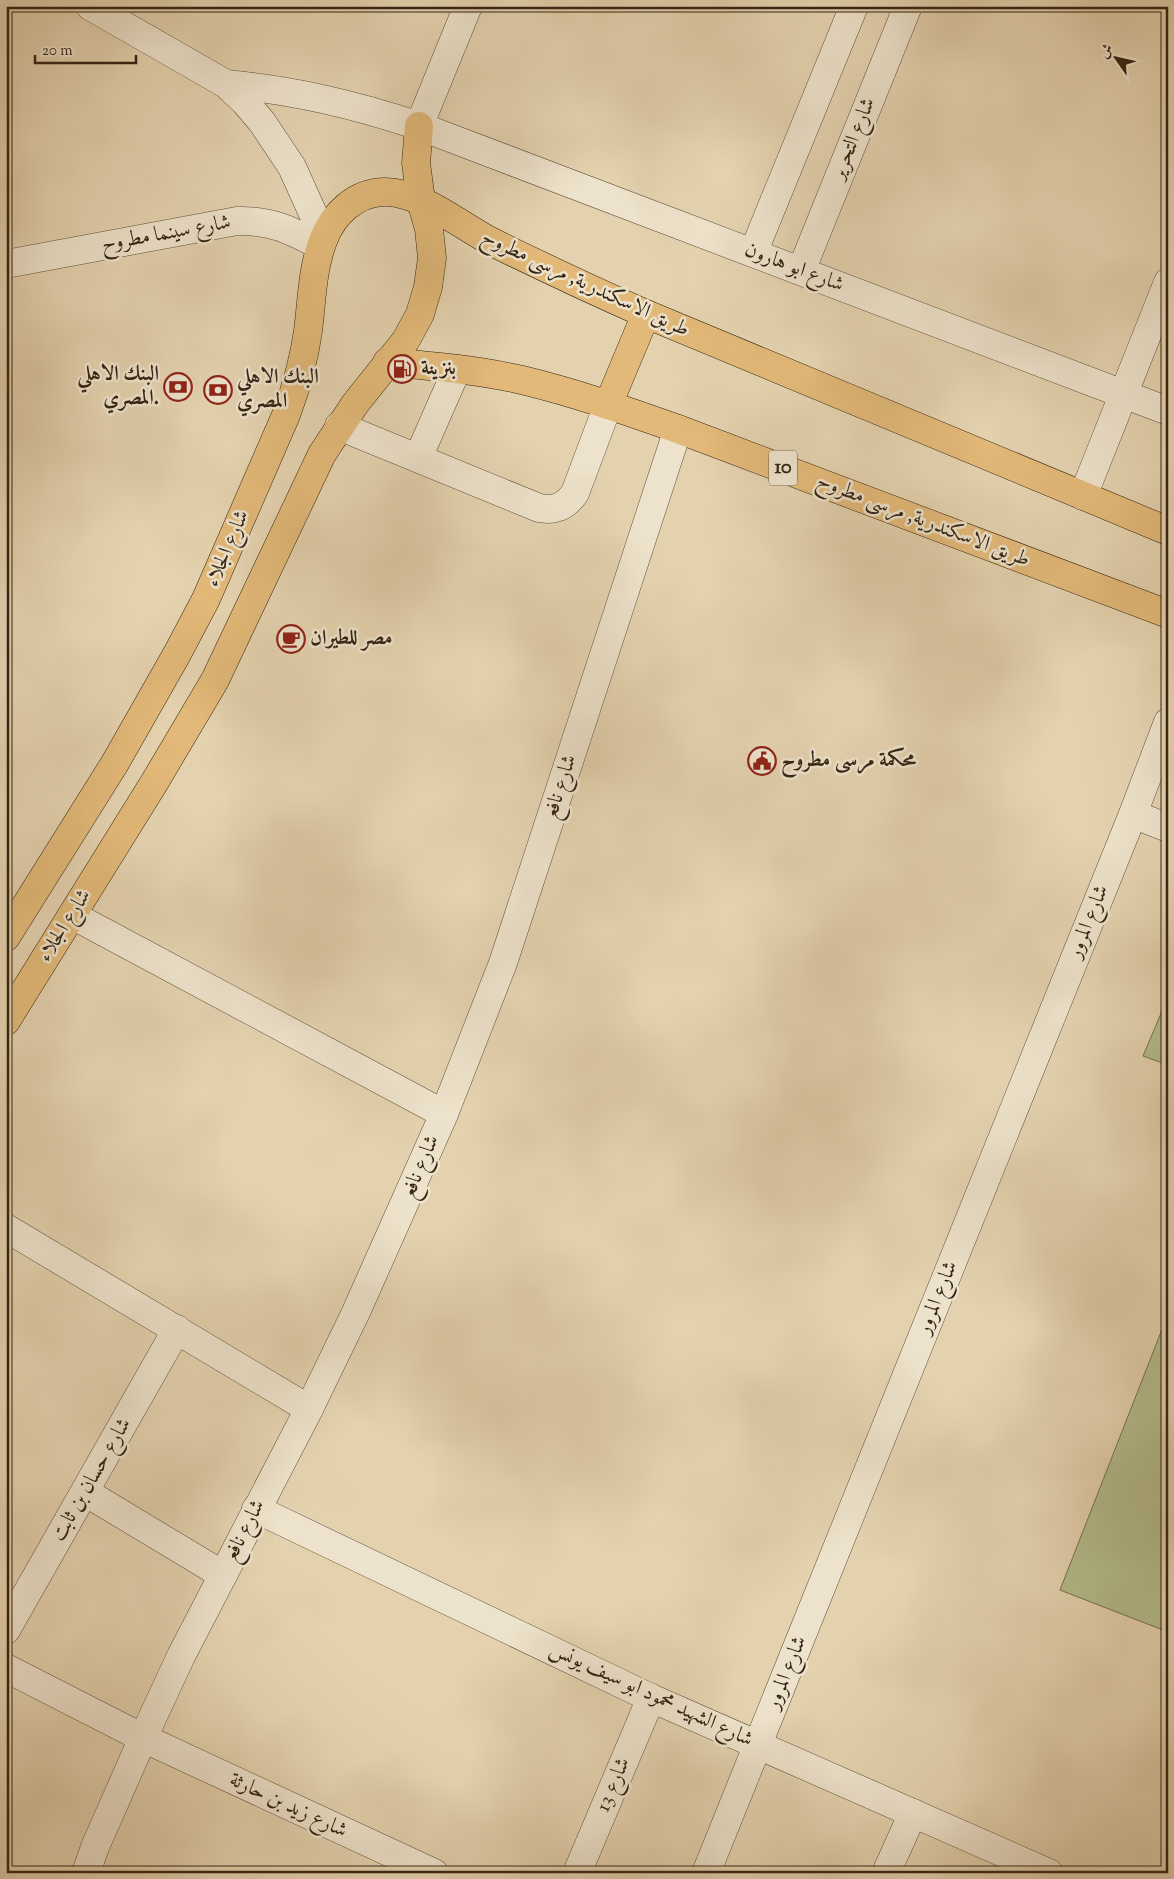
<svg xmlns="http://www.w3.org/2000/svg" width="1174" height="1879" font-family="'Sorts Mill Goudy',Amiri,serif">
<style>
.green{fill:#b4bc8b;stroke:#747050}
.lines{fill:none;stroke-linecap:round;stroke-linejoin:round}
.minor-casing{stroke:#60503b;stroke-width:29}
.major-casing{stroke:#342514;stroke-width:29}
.minor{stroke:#ede2cb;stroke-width:28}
.major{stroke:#e2b978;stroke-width:28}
.labels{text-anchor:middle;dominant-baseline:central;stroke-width:5;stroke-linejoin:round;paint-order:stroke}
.shield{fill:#ede2cb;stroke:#6c5e4b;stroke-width:1}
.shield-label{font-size:20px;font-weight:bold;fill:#342514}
.street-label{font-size:21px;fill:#342514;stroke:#ede2cb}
.poi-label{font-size:21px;font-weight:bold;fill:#342514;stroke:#ede2cb;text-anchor:start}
</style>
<rect width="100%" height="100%" fill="#e4d2af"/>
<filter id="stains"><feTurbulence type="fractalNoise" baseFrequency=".004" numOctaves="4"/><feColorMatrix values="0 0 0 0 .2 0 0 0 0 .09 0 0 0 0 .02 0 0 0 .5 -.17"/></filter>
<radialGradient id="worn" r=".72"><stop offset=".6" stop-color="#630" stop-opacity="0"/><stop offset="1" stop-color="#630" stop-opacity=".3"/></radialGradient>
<!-- green -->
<g class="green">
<path d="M 1168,997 L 1168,1065 L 1143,1056 Z"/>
<path d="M 1168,1314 L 1168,1632 L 1060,1590 Z"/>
</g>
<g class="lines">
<defs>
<g id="minor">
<path d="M 90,6 L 226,84 L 245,102 L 262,122 L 292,167 L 324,238"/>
<path d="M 226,84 C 296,91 353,104 419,126 L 1168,411"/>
<path d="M 419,126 L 468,6"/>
<path d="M 753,253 L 854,6"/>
<path d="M 6,264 L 237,221 C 272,220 292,231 321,246"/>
<path d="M 801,271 L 908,6"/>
<path d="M 339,426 L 539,508 C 555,511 565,507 575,493 L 608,405"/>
<path d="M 418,458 L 457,369"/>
<path d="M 1083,496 L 1168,282"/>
<path d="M 1133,814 L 1168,828"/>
<path d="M 72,915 L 444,1114"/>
<path d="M 6,1228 L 309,1409"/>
<path d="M 85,1492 L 223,1575"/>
<path d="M 256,1509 L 651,1698 L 1049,1873"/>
<path d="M 6,1630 L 177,1329"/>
<path d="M 6,1668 L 143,1738 L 434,1873"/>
<path d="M 86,1873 L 95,1847 L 143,1738 L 181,1656 L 309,1409 L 356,1312 L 444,1114 L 503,963 L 678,429"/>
<path d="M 577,1873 L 651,1698"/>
<path d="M 706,1873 L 1133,814 L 1168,722"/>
<path d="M 886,1873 L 913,1813"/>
</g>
<g id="major">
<path d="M 387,362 C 433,366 478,370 522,380 C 576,393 627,411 678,429 L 1168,614"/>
<path d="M 608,405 L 646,314"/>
<path d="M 6,937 L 115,763 L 177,654 L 206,599 L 286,415 C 296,388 304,360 308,331 C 312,300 312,268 324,238 C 334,214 355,193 383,192 C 418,190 461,226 492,242 C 543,267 594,291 646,314 L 1168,531"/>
<path d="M 6,1021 L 154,783 L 215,680 L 322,454 L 355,404 L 406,340 L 420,314 L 428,287 L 432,258 L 429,229 L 421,201 L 416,163 L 419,126"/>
</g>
</defs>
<!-- minor casing -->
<use href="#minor" class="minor-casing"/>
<!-- major casing -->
<use href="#major" class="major-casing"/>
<!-- minor -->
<use href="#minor" class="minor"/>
<!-- major -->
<use href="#major" class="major"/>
</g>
<!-- icons -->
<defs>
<symbol id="fuel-ring" viewBox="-11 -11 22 22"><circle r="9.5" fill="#ede2cb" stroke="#8f2418" stroke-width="1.5"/><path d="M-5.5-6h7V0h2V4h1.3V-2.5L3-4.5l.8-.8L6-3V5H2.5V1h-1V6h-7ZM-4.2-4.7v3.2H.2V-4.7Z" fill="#8f2418"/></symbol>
<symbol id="bank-ring" viewBox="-11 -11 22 22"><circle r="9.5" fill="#ede2cb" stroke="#8f2418" stroke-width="1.5"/><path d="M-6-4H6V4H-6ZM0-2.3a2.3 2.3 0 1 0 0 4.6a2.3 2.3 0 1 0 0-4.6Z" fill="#8f2418"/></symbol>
<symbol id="cafe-ring" viewBox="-11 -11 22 22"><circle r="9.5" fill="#ede2cb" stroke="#8f2418" stroke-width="1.5"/><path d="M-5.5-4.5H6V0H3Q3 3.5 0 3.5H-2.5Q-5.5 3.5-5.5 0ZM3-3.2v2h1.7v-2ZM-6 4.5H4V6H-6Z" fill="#8f2418"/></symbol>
<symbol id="civic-ring" viewBox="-11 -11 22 22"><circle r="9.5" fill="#ede2cb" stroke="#8f2418" stroke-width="1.5"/><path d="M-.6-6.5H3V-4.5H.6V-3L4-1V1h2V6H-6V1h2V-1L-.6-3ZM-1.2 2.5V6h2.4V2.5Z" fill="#8f2418"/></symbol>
</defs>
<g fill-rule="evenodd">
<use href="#fuel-ring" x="386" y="353" width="32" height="32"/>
<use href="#bank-ring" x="162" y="371" width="32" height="32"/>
<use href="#bank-ring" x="202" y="374" width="32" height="32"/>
<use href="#cafe-ring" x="275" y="623" width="32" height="32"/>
<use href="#civic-ring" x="746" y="745" width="32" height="32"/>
</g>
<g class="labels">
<!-- shield labels -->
<rect class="shield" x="769" y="450.5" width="28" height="35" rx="4"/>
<g class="shield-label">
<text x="783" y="468">10</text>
</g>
<!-- street labels -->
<g class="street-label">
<text transform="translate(854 139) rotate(-68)">شارع التحرير</text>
<text transform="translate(166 234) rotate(-10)">شارع سينما مطروح</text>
<text transform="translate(794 268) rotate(21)">شارع ابو هارون</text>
<text transform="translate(585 284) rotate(25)">طريق الاسكندرية, مرسى مطروح</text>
<text transform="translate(923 521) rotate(21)">طريق الاسكندرية, مرسى مطروح</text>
<text transform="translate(228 549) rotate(-67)">شارع الجلاء</text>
<text transform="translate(561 787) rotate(-72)">شارع نافع</text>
<text transform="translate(1089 922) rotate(-68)">شارع المرور</text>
<text transform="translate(65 926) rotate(-58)">شارع الجلاء</text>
<text transform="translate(421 1167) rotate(-67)">شارع نافع</text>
<text transform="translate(938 1298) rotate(-68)">شارع المرور</text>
<text transform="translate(92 1480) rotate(-60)">شارع حسان بن ثابت</text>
<text transform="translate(245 1531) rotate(-63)">شارع نافع</text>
<text transform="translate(787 1673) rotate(-68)">شارع المرور</text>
<text transform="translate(651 1695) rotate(25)">شارع الشهيد محمود ابو سيف يونس</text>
<text transform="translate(614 1785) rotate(-67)">شارع 13</text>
<text transform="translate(288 1806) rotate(25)">شارع زيد بن حارثة</text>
</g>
<!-- poi labels -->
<g class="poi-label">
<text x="421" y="369">بنزينة</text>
<text x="159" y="375" text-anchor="end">البنك الاهلي<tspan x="159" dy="24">المصري.</tspan></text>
<text x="237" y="378">البنك الاهلي<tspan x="237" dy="24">المصري</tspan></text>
<text x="310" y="639">مصر للطيران</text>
<text x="781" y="761">محكمة مرسى مطروح</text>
</g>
</g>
<!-- margin -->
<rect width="1174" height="1879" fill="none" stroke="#e4d2af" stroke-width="25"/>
<rect x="8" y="8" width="1159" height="1864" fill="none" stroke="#342514" stroke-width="2.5"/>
<rect x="12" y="12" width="1149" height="1854" fill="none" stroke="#342514"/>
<!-- north arrow -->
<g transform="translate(1116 58) rotate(304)" stroke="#ede2cb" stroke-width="4" paint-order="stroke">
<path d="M0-4L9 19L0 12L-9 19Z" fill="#342514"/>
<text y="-8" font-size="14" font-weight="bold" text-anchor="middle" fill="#342514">ش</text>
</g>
<!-- scale -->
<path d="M35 55v8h101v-8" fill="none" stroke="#342514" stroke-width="2.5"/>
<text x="42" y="55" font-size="15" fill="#342514" stroke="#ede2cb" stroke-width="4" paint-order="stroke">20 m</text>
<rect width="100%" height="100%" filter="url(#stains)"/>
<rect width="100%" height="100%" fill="url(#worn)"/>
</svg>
